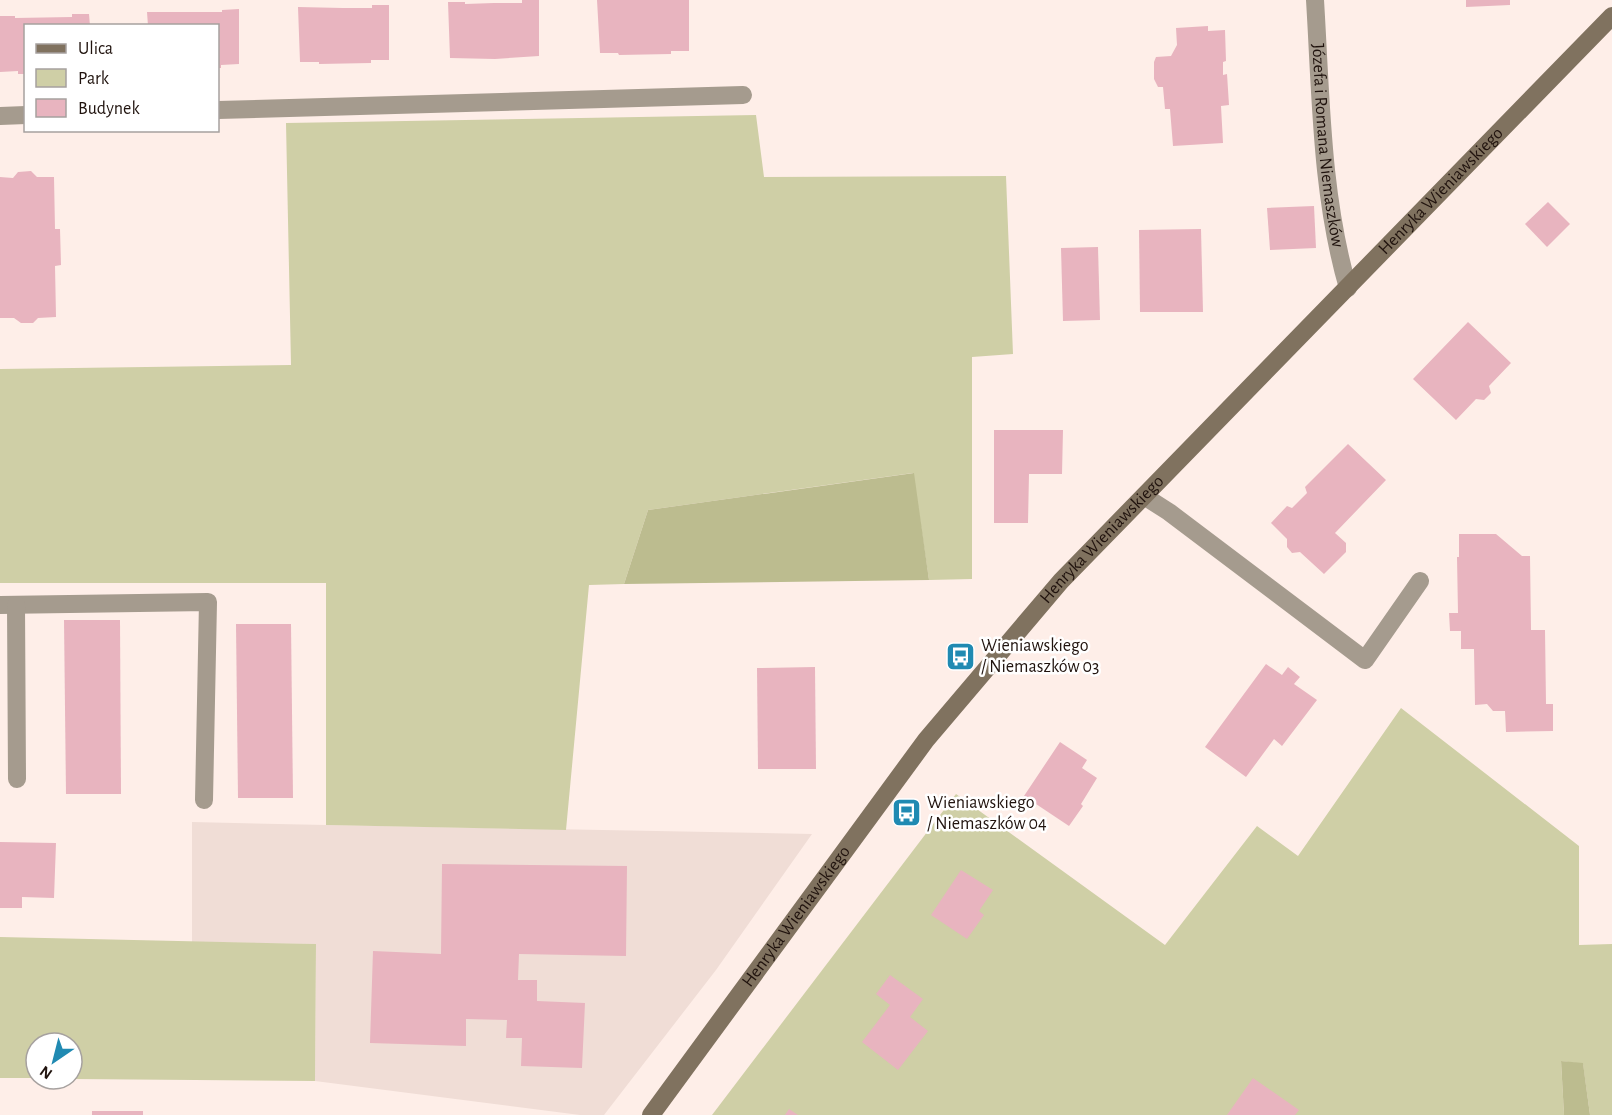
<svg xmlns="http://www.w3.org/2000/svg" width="1612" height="1115" font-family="'Alegreya Sans',sans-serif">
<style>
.built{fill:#f0ddd6}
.green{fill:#cfcfa6}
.forest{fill:#bcbc8f}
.building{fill:#e8b4bf}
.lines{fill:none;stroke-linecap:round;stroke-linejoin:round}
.lane{stroke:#a59b8e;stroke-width:18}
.street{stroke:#a59b8e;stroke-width:18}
.secondary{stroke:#80725f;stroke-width:18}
.labels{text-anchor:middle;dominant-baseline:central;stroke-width:5;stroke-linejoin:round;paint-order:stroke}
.street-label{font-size:18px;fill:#20130e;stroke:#fff}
.poi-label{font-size:18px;fill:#20130e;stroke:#fff;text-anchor:start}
</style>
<rect width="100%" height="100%" fill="#feeee8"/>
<!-- built -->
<path class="built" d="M 192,822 L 326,825 L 812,834 L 716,970 L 604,1115 L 580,1115 L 315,1081 L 316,944 L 192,942 Z"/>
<!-- green -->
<g class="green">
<path d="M 756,115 L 764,177 L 1006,176 L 1013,354 L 972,357 L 972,579 L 929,580 L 913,473 L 648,510 L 624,584 L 589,585 L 566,830 L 326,825 L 326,583 L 0,583 L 0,369 L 291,365 L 286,123 Z"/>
<path d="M 1401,708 L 1579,846 L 1579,945 L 1612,944 L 1612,1115 L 1590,1115 L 1583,1064 L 1561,1061 L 1564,1115 L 712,1115 L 956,794 L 1165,945 L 1257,826 L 1298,856 Z"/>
<path d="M 0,937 L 316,944 L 315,1081 L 72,1079 L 72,1043 L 36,1043 L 36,1078 L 0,1078 Z"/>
</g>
<!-- forest -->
<g class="forest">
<path d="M 914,473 L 929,580 L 624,584 L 648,510 Z"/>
<path d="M 1561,1061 L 1583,1063 L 1590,1115 L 1564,1115 Z"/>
</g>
<!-- building -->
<g class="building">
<path d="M 522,0 L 539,0 L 539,56 L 495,59 L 450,58 L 448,2 L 465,2 L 465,4 L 494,3 L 522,3 Z"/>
<path d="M 597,0 L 689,0 L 689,51 L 671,51 L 671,54 L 619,55 L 618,53 L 600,53 Z"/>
<path d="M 1466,0 L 1510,0 L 1510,5 L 1466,7 Z"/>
<path d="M 372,5 L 389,5 L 389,60 L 371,60 L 371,63 L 319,64 L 319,62 L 300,62 L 298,7 L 343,8 L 372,8 Z"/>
<path d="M 239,9 L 239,64 L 221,65 L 221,68 L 218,68 L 218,26 L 148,26 L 147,12 L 222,12 L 222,10 Z"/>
<path d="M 72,14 L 89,14 L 90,26 L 26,26 L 26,74 L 18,74 L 18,71 L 0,72 L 0,16 L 15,16 L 15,18 L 72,17 Z"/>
<path d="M 1208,26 L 1208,31 L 1225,30 L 1226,61 L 1223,62 L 1223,75 L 1227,74 L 1229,105 L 1221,106 L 1223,143 L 1173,146 L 1170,109 L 1165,109 L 1163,87 L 1158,87 L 1154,79 L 1154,62 L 1156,57 L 1171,56 L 1177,45 L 1176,28 Z"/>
<path d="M 31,171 L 37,177 L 54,177 L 55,229 L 60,229 L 61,265 L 55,266 L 56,317 L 38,318 L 33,323 L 21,323 L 14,318 L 0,318 L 0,177 L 13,178 L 18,172 Z"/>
<path d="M 1548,202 L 1570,224 L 1547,247 L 1525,224 Z"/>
<path d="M 1314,206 L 1316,248 L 1270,250 L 1267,208 Z"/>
<path d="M 1201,229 L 1203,312 L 1140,312 L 1139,230 Z"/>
<path d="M 1098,247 L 1100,320 L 1063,321 L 1061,248 Z"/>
<path d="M 1468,322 L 1511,363 L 1489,386 L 1491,393 L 1484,400 L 1476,399 L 1456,420 L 1413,379 Z"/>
<path d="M 994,430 L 1063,430 L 1062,474 L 1029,474 L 1028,523 L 994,523 Z"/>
<path d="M 1348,444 L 1386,480 L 1335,533 L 1346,543 L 1346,552 L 1324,574 L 1300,552 L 1292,553 L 1287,547 L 1287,539 L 1271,523 L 1287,506 L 1292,508 L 1307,493 L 1305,487 Z"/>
<path d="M 1459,534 L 1496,534 L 1522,556 L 1530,556 L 1531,630 L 1545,630 L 1546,704 L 1553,704 L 1553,731 L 1506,732 L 1505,711 L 1493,711 L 1487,704 L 1475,705 L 1474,649 L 1461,649 L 1461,631 L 1450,631 L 1449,613 L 1458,613 L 1457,557 L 1459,557 Z"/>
<path d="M 64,620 L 120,620 L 121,794 L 66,794 Z"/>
<path d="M 236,624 L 291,624 L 293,798 L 238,798 Z"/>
<path d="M 1266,664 L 1282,675 L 1288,667 L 1300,677 L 1294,684 L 1317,700 L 1282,746 L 1274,739 L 1246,777 L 1205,747 Z"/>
<path d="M 815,667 L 816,769 L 758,769 L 757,668 Z"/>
<path d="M 1060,742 L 1087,760 L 1082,768 L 1097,778 L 1081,804 L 1083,806 L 1069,826 L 1024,796 Z"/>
<path d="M 0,842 L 56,843 L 54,898 L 22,897 L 22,908 L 0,908 Z"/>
<path d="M 442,864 L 627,866 L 626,956 L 519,954 L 518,980 L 537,980 L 537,1001 L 585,1003 L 582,1068 L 521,1066 L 522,1038 L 506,1038 L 507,1020 L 466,1019 L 466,1046 L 370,1043 L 373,951 L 441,954 Z"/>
<path d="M 961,870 L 993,890 L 979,911 L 984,915 L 967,939 L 931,915 Z"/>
<path d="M 890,975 L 923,999 L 910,1017 L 928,1031 L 898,1070 L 862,1042 L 890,1005 L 876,994 Z"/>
<path d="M 1253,1078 L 1299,1110 L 1295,1115 L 1227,1115 Z"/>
<path d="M 789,1109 L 798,1115 L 785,1115 Z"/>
<rect x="92" y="1111" width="51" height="4"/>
</g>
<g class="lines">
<!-- lane -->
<g class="lane">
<path d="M 218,110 L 743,95"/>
<path d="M 0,116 L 26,115"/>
<path d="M 1144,496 L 1169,512 L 1365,660 L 1420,581"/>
<path d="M 0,605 L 208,602 L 204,800"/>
<path d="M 16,605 L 17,779"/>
</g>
<!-- street -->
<path class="street" id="s1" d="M 1315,0 C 1321,96 1321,195 1348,288"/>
<!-- secondary -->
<path class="secondary" id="s2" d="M 651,1115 L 926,740 L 1061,581 L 1612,16"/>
</g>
<!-- icons -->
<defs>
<symbol id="bus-square" viewBox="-11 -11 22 22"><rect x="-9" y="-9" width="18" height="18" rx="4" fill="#208ab2" stroke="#fff"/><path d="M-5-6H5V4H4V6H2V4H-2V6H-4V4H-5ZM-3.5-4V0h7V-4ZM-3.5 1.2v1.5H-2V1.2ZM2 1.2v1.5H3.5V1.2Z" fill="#fff"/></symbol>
</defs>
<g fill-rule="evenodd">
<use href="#bus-square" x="944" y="640" width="33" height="33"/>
<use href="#bus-square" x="890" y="796" width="33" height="33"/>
</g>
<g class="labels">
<!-- street labels -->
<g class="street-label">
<text stroke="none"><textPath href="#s1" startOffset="146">Józefa i Romana Niemaszków</textPath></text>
<text stroke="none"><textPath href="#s2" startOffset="1218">Henryka Wieniawskiego</textPath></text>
<text stroke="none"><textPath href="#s2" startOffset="732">Henryka Wieniawskiego</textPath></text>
<text stroke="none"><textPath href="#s2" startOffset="246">Henryka Wieniawskiego</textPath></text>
</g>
<!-- poi labels -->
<g class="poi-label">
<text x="981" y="646">Wieniawskiego<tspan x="981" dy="21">/ Niemaszków 03</tspan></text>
<text x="927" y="803">Wieniawskiego<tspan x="927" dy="21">/ Niemaszków 04</tspan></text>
</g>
</g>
<!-- legend -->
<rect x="24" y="24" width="195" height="108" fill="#ffffff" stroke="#a6a19f" stroke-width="1.5"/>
<rect x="36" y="44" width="30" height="9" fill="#80725f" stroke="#a6a19f" stroke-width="1.5"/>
<text x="78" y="54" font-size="18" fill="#20130e">Ulica</text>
<rect x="36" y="69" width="30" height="18" fill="#cfcfa6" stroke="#a6a19f" stroke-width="1.5"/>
<text x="78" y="84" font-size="18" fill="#20130e">Park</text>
<rect x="36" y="99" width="30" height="18" fill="#e8b4bf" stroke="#a6a19f" stroke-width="1.5"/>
<text x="78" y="114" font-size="18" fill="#20130e">Budynek</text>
<!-- north arrow -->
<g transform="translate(54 1061) rotate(215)"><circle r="28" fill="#ffffff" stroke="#a6a19f" stroke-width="1.5"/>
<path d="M0-4.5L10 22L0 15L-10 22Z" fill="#208ab2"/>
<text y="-9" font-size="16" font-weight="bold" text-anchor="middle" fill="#20130e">N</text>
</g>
</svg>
